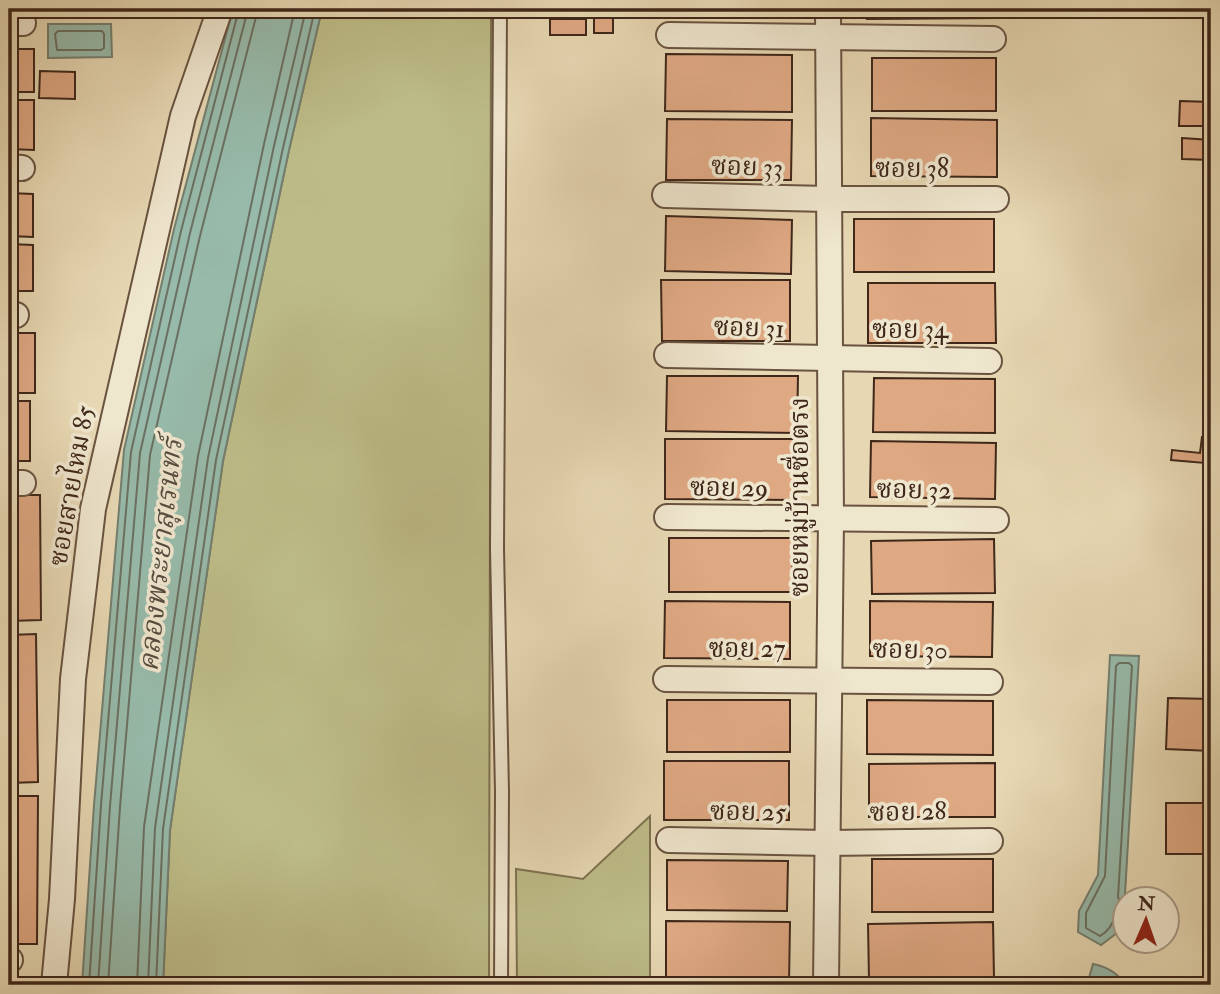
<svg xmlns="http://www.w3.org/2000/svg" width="1220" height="994" font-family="'IM FELL Double Pica','Noto Serif Thai',serif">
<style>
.green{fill:#bdbc88;stroke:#7e7251;stroke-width:2}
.water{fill:#97baaa;stroke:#747f70;stroke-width:2}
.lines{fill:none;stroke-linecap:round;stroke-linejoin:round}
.shore{stroke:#6b7062;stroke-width:2}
.building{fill:#dea883;stroke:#3f271a;stroke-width:2}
.service-casing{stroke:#695340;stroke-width:16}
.minor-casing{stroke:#695340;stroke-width:28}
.service{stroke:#efe6ce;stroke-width:12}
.minor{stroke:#efe6ce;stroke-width:24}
.labels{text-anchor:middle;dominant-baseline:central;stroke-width:7;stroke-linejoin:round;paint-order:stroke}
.street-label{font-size:26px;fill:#3f271a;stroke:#efe6ce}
.water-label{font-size:28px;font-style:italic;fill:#554c3e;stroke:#efe6ce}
</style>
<rect width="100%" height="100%" fill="#e7d8b3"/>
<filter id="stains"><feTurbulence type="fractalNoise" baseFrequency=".00286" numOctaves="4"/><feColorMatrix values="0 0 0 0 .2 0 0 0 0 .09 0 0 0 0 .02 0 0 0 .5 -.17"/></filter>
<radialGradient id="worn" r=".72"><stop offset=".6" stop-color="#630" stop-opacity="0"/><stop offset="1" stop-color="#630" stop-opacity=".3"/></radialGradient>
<!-- green -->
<g class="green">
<path d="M 322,9 L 491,9 L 489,985 L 163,985 L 170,830 L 223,461 L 289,150 Z"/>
<path d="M 650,816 L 650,985 L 517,985 L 516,869 L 583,879 Z"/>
</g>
<!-- water -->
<g class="water">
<path d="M 233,9 L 322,9 L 289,150 L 223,461 L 170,830 L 163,985 L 82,985 L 94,805 L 124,450 L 174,229 Z"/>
<path d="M 48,24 L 111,24 L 112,57 L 48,58 Z"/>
<path d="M 1110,655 L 1139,656 L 1124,911 L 1117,933 L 1101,945 L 1078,932 L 1079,911 L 1098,875 Z"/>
<path d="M 1093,964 C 1108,967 1117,973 1126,985 L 1087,985 Z"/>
</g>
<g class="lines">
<!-- shore -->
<g class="shore">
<path d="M 58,31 L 102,31 L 104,34 L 104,48 L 101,50 L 57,50 L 55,34 Z"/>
<path d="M 1119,663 L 1129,663 L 1132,666 L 1118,897 L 1122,907 C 1113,917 1113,929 1100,936 L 1086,928 L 1086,913 L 1105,876 L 1116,666 Z"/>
<path d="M 89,985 L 101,805 L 131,452 L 181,231 L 239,9"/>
<path d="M 98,985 L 110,806 L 140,453 L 190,233 L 248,9"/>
<path d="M 108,985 L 120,807 L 150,455 L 200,236 L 258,9"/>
<path d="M 137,985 L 144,827 L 198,456 L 264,144 L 295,9"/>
<path d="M 148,985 L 155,828 L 208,458 L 274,146 L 306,9"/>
<path d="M 156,985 L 163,829 L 216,460 L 283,148 L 315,9"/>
</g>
</g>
<!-- building -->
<g class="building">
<path d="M 666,9 L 800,9 L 800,14 L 666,13 Z"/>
<path d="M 867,9 L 998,9 L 998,18 L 867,19 Z"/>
<rect x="594" y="15" width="19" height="18"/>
<rect x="550" y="19" width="36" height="16"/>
<rect x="9" y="49" width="25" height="43"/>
<path d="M 666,54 L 792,55 L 792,112 L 665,111 Z"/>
<rect x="872" y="58" width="124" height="53"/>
<path d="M 40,71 L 75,72 L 75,99 L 39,98 Z"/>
<path d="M 9,100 L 34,100 L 34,150 L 9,149 Z"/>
<path d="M 1180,101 L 1211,102 L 1211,126 L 1179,126 Z"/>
<path d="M 871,118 L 997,120 L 997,177 L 871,176 Z"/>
<path d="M 667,119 L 792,120 L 791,180 L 666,180 Z"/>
<path d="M 1182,138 L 1211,140 L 1211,160 L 1182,159 Z"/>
<path d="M 9,193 L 33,194 L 33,237 L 9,236 Z"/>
<path d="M 666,216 L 792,220 L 791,274 L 665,271 Z"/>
<rect x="854" y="219" width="140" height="53"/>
<path d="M 9,244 L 33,245 L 33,291 L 9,291 Z"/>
<path d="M 661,280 L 790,280 L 790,341 L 662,341 Z"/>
<path d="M 868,283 L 995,283 L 996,343 L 868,343 Z"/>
<rect x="9" y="333" width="26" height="60"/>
<path d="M 667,376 L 798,376 L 797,433 L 666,431 Z"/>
<path d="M 874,378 L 995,379 L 995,433 L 873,432 Z"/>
<rect x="9" y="401" width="21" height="60"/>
<path d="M 1202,437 L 1211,437 L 1211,455 L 1206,454 L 1205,463 L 1171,460 L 1172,450 L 1200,453 Z"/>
<path d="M 665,439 L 797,439 L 797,500 L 665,499 Z"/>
<path d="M 871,441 L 996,443 L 995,499 L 870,497 Z"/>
<path d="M 9,495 L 40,495 L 41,620 L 9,621 Z"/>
<path d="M 669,538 L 793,538 L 792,592 L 669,592 Z"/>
<path d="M 994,539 L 995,593 L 872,594 L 871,541 Z"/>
<path d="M 665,601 L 790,602 L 790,659 L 664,658 Z"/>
<path d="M 870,601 L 993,602 L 992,657 L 870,656 Z"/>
<path d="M 36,634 L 38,782 L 9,783 L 9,635 Z"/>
<path d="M 1168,698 L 1211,699 L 1211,751 L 1166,749 Z"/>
<rect x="667" y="700" width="123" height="52"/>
<path d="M 867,700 L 993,701 L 993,755 L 867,754 Z"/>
<rect x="664" y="761" width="125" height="59"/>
<path d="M 995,763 L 995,817 L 869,817 L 869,764 Z"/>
<path d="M 9,796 L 38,796 L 37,944 L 9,944 Z"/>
<rect x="1166" y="803" width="45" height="51"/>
<rect x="872" y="859" width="121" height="53"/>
<path d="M 667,860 L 788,861 L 787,911 L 667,910 Z"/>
<path d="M 666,921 L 790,922 L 789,985 L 666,984 Z"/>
<path d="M 993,922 L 994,978 L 869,980 L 868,924 Z"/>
</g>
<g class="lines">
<defs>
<path id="service" d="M 500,9 L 497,549 L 502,792 L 501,985"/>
<g id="minor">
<path d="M 9,23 L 23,23"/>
<path d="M 669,35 L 993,39"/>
<path d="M 9,167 L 22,168"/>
<path d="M 665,195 L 828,199 L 996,199"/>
<path d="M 9,315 L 16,315"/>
<path d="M 667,355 L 989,361"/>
<path d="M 9,483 L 23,483"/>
<path d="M 667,517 L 996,520"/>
<path d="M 666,679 L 990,682"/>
<path d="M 669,840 L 827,843 L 990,841"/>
<path d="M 9,960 L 10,960"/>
<path d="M 54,985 L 62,899 L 73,679 L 93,509 L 183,116 L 220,9"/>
<path d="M 826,985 L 831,519 L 828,9"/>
</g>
</defs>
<!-- service casing -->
<use href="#service" class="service-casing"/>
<!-- minor casing -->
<use href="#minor" class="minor-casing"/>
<!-- service -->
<use href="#service" class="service"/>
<!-- minor -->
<use href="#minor" class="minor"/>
</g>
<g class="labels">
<!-- street labels -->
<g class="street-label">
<text transform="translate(747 167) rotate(2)">ซอย 33</text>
<text x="912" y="169">ซอย 38</text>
<text transform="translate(749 328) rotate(2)">ซอย 31</text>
<text x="910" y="330">ซอย 34</text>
<text transform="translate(72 486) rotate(-80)">ซอยสายไหม 85</text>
<text transform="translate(729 488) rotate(1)">ซอย 29</text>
<text transform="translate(914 490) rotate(1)">ซอย 32</text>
<text transform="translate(800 497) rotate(-90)">ซอยหมู่บ้านซื่อตรง</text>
<text x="747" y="649">ซอย 27</text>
<text transform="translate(910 650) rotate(1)">ซอย 30</text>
<text transform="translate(748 812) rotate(1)">ซอย 25</text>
<text transform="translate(908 812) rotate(-1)">ซอย 28</text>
</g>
<!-- water labels -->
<g class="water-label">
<text transform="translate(161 555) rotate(-84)">คลองพระยาสุเรนทร์</text>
</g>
</g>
<!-- margin -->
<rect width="1220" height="994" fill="none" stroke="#e7d8b3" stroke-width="35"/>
<rect x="10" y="10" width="1199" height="973" fill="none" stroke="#3f271a" stroke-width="3.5"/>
<rect x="18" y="18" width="1185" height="959" fill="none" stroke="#3f271a" stroke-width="2"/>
<!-- north arrow -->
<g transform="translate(1146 920) rotate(2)"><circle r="33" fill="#efe6ce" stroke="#a99a86" stroke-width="2"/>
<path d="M0-5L12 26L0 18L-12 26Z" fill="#8f2418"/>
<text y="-10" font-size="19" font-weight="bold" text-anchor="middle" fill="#3f271a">N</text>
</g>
<rect width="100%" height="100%" filter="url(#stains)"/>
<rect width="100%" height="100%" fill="url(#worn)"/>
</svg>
